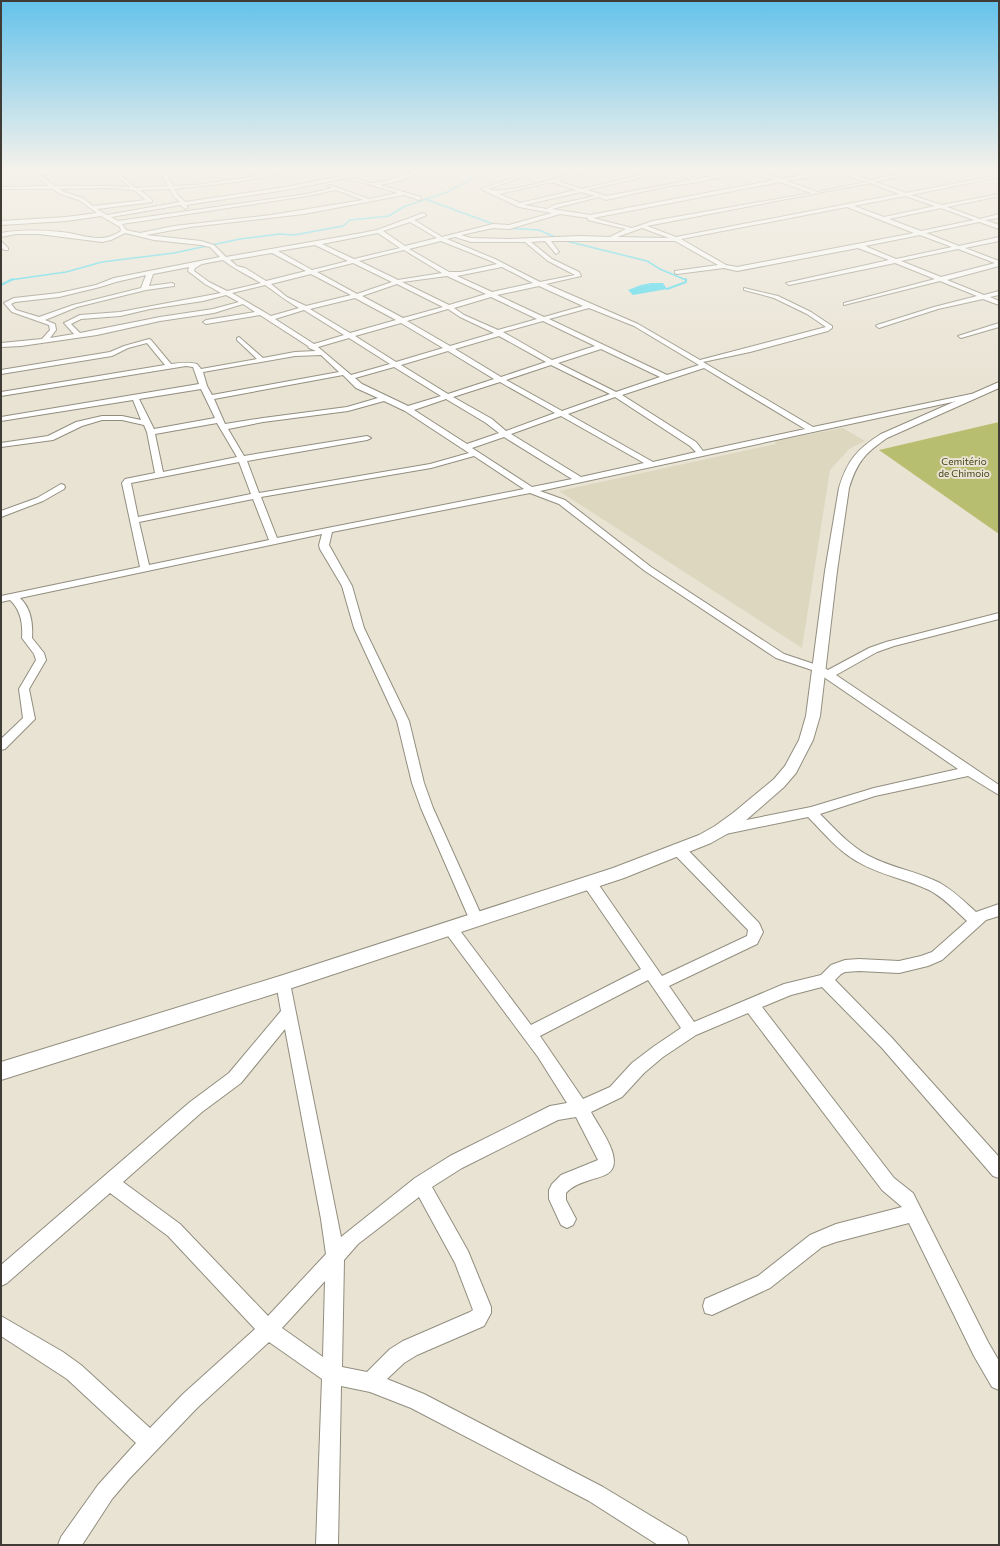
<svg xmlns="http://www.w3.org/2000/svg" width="1000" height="1546" font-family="Commissioner,sans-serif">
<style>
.built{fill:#ded7c0}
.green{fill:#b8be70}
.water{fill:#3fd8ef}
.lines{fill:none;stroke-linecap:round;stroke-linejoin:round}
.stream-far1{stroke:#3fd8ef;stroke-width:1.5}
.stream{stroke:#3fd8ef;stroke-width:2}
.minor-casing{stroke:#928e7f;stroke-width:2}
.tertiary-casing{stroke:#928e7f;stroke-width:2}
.minor{fill:#fff;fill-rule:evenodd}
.tertiary{fill:#fff;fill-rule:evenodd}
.labels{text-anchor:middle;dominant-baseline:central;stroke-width:4;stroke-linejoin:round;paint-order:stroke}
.far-park-label{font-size:10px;fill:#414319;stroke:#e8e3d3}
</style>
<rect width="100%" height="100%" fill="#e8e3d3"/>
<!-- built -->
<path class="built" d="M 843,428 L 865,441 L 849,449 L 830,470 L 802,648 L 559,491 L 776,444 L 774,441 Z"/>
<!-- green -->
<path class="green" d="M 999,422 L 999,534 L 879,450 Z"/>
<!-- water -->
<path class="water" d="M 651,283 L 663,283 L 667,289 L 633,295 L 628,290 L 641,285 Z"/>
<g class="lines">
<!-- stream-far1 -->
<g class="stream-far1">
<path d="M 425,199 L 496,225"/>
<path d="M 508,228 L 539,230 L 562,240 L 647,261 L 660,269 L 686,280"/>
<path d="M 10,280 L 66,272 L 102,262 L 174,253 L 240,239 L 280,234 L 294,235 L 343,226 L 350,220 L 389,216 L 403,207 L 447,192 L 490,169"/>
</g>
<!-- stream -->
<g class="stream">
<path d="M 1,285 L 13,279"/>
<path d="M 667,289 L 686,282 L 686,279"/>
</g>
<defs>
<g id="minor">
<path d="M 26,169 L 30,169 L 36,172 L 74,169 L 72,170 L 39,175 L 55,186 L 107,186 L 130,187 L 108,169 L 112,169 L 136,188 L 168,186 L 163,177 L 153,169 L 157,169 L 166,174 L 200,169 L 207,169 L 168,177 L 173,186 L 195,185 L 258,176 L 243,169 C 251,169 257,175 265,175 C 279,175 295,167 309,169 L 236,182 L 174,189 L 178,195 L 185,202 L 286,187 L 342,176 L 320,170 L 320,169 L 325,169 C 336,172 368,184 376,183 C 391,181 419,167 430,169 L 401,180 L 380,185 L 421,197 L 421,199 L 419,200 L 404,195 L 304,214 L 190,227 L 146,235 L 201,241 L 214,245 L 226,257 L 362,233 L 377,230 L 423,213 L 426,215 L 425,216 L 414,220 L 442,237 L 493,224 L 509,225 L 552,213 L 519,207 L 481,189 L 539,169 L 544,169 L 488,189 C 505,196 569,174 590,169 L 595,169 L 557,181 L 582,189 L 666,169 L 676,169 L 675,170 L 698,179 L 744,169 L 757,169 L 755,170 L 781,179 L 836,169 L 850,169 L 850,170 L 843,171 L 870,180 L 916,171 L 947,169 L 916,173 L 875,182 L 906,193 L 999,175 L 999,177 L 911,195 L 942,205 L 999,194 L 999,196 L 947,207 L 980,219 L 999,214 L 999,218 L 985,220 L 999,225 L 999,229 L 979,222 L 926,233 L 959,246 L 999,237 L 999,241 L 965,248 L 999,261 L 999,266 L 947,280 L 984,295 L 999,291 L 999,295 L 990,297 L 999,301 L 999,305 L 983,299 L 938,309 L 879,328 L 876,326 L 877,325 L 934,307 L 977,296 L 940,281 L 844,305 L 844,303 L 935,279 L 895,263 L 789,285 L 786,283 L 889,260 L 858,248 L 737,271 L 724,268 L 677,274 L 675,273 L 675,271 L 718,265 L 675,241 L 551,241 L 559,252 L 556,254 L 545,241 L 531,242 L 552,259 L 579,272 L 581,276 L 546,284 L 638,324 L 700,360 L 826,327 L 807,314 L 774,298 L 744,290 L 744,288 L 778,296 L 811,312 L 832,326 L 832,328 L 828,331 L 750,352 L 703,362 L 813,427 L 971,394 L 975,396 L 971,398 L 540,491 L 565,500 L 651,567 L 784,654 L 823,667 L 828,670 L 869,648 L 886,642 L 999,613 L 999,619 L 894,646 L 877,652 L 836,675 L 999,785 L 999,795 L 968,776 L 875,796 L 820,814 C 835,829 850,846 869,856 C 891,868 917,871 940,883 C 954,891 965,902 976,912 L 999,904 L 999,916 L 986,920 L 942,960 L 928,966 L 899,973 L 859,971 L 845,972 L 841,974 L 835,980 L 892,1038 L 999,1157 L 999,1178 L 993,1176 L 882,1048 L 822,987 L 791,995 L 762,1007 L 894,1178 L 913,1193 L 988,1342 L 999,1361 L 999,1390 L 992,1387 L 974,1356 L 909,1223 L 836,1242 L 822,1247 L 770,1288 L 712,1315 L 705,1313 L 703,1306 L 705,1299 L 758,1276 L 810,1235 L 836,1224 L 902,1207 L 882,1190 L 748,1013 L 696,1035 L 663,1057 L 644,1073 L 622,1097 L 591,1112 C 598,1126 627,1162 607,1174 C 602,1177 595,1178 590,1180 C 581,1183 572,1186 566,1193 L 566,1200 L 576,1219 L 573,1225 L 567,1228 L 561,1225 L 549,1199 L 549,1190 L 552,1184 L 561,1175 L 598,1160 L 576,1117 L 558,1120 L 462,1168 L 432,1187 L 468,1251 L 491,1307 L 491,1313 L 484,1326 L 417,1355 L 404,1363 L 387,1379 L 424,1394 L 603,1487 L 686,1537 L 689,1545 L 658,1545 L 589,1501 L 411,1408 L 370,1392 L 341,1386 L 338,1545 L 316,1545 L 322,1379 L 269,1342 L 197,1408 L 129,1479 L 112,1499 L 82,1545 L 58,1545 L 61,1537 L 98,1485 L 136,1443 L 67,1379 L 1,1336 L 1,1316 L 63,1352 L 81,1365 L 150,1428 L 183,1394 L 255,1329 L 168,1236 L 110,1193 L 7,1283 L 1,1286 L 1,1265 L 190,1102 L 229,1073 L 281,1011 L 276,983 L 278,979 L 283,977 L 288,979 L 290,983 L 341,1237 L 415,1178 L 450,1156 L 550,1106 L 567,1103 L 538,1057 L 445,932 L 443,928 L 445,924 L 450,922 L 455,924 L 531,1025 L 641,969 L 584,886 L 582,882 L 584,878 L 589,877 L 594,878 L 662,976 L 747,936 L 748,930 L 673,853 L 672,849 L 673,845 L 678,844 L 683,845 L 759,923 L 763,932 L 757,944 L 669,986 L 694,1022 L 784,984 L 821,975 L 831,965 L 845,960 L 859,959 L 899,961 L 921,956 L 932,952 L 967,921 C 955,910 943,897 929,890 C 906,879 880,875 858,862 C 838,851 824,833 808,817 L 721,835 L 717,833 L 715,830 L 717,827 L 721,825 L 811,807 L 874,788 L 958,769 L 815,671 L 776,658 L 645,571 L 559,504 L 530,493 L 332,532 L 329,545 L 352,586 L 364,628 L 409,721 L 424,783 L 433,808 L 483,919 L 481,923 L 476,925 L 471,923 L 421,808 L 412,783 L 397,721 L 354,628 L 342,586 L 320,549 L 319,545 L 322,534 L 20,598 C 31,608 33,624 32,638 L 44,653 L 46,660 L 29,689 L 35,719 L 5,749 L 1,750 L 1,739 L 23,718 L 19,689 L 36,660 L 34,654 L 22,638 C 23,624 21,610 10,600 L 1,602 L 1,596 L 140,567 L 122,483 L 125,479 L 155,473 L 147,432 L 144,425 L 122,420 L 102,420 L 82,426 L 53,440 L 1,447 L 1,443 L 48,436 L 76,422 L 102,416 L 122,416 L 141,420 L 133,400 L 1,421 L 1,417 L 199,384 L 193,367 L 186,366 L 1,396 L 1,392 L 165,365 L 147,343 L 128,348 L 112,356 L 1,374 L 1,370 L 110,352 L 124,346 L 149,339 L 151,340 L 171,364 C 181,363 188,362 197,364 L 201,369 L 257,359 L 237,340 L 237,338 L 239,337 L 263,358 L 295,352 L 316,351 L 309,348 L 308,346 L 260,315 L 206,324 L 203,322 L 206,320 L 255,312 L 243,304 L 214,313 L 160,321 L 97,335 L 21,346 L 1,347 L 1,343 L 42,339 L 50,330 L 49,325 L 12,312 L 4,303 L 14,298 L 59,293 L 96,285 L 114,278 L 220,257 L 210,247 L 201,245 L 154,240 L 125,233 L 111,240 L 102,242 L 39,234 L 16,234 L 1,237 L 1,233 C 21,229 41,230 61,232 C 84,234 100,245 121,231 L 120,227 L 101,216 L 66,221 L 1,225 L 1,221 L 66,217 L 97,213 L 79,200 L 60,194 L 53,189 L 1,189 L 1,187 L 49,186 ZM 670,171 L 692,180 L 606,196 L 587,190 ZM 748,171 L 775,180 L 590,215 L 552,209 L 599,197 L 606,200 L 668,186 L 700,182 L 702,181 ZM 837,172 L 865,182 L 818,192 L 786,181 ZM 347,178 L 398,193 L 369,199 L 330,185 L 328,186 L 332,188 L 307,194 L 118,221 L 111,217 L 181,205 L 185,209 L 188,207 L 186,205 L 286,190 ZM 552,182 L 576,190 L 520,203 L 499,194 ZM 780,182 L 811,193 L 653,221 L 632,228 L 593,218 ZM 870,183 L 899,194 L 676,237 L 647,226 ZM 107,188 L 134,190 L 146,200 L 93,206 L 83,198 L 64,192 L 59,189 ZM 170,189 L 174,197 L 180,202 L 107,215 L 97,209 L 152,202 L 152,200 L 140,190 ZM 336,190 L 363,200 L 271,215 L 174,226 L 140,233 L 126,230 L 122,224 L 307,196 ZM 581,192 L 595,196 L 554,205 L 547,209 L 524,205 ZM 905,196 L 935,206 L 884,217 L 854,206 ZM 847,207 L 914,233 L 737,267 L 726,265 L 681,239 ZM 941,208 L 974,220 L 921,231 L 889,219 ZM 560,214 L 588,218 L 588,220 L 626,229 L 610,237 L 580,236 L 509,239 L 471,238 L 461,235 L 493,228 L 509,229 ZM 410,222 L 437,238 L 405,246 L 383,231 ZM 642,228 L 669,238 L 617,237 ZM 378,233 L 400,248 L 354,259 L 322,244 ZM 920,235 L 952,247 L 896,259 L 865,246 ZM 455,237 L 471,242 L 525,242 L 548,261 L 575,275 L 540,282 L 495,259 L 447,239 ZM 441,241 L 491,261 L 497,264 L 461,272 L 449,272 L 409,249 ZM 315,245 L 348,261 L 312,270 L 278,251 ZM 958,249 L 995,263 L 941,277 L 901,261 ZM 404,250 L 442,273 L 398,280 L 359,261 ZM 272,253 L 306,271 L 266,281 L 245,268 L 237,266 L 230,260 ZM 223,260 C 234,269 248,275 261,283 L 227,291 L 209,282 L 194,271 L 195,268 L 202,264 ZM 353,263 L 392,282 L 357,294 L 317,272 ZM 189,267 L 188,271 L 205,284 L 221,293 L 120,312 L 80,315 L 64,323 L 74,334 L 50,338 L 56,330 L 55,324 L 45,320 L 77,307 L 146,290 L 174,286 L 174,284 L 172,283 L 149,286 L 153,274 ZM 502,267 L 533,283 L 492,292 L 457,276 ZM 311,274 L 351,295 L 306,306 L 287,297 L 271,284 ZM 146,275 L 141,288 L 73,305 L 39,317 L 16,310 L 11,304 L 15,302 L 59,297 L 100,287 L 116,282 ZM 447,276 L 486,294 L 449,305 L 402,282 ZM 397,284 L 443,307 L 403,318 L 362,296 ZM 265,285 C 277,293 286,301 299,308 L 271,316 L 232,293 ZM 539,286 L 583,306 L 544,317 L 497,295 ZM 226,295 L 239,302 L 213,309 L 160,317 L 80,333 L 71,324 L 81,319 L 120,316 L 150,309 L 203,301 ZM 491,297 L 537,319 L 498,330 L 464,315 L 454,308 ZM 355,298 L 396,320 L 350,333 L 310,309 ZM 589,308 L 634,326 L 699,365 L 667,375 L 549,319 ZM 448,309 L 460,317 L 494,333 L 450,346 L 407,321 ZM 304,310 L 344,335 L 314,344 L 275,319 ZM 543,321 L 595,346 L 552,360 L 503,332 ZM 401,323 L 443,348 L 396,362 L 355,336 ZM 499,336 L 546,362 L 501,377 L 455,349 ZM 349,338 L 390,364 L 351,375 L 318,347 ZM 601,349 L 660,377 L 616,392 L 558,363 ZM 448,351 L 494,379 L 448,394 L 401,365 ZM 321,355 L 339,372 L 212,395 L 207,386 L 203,372 L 295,356 ZM 551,365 L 610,394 L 562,411 L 506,380 ZM 394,367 L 441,396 L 408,406 L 362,384 L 355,378 ZM 704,368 L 805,429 L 703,451 L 696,442 L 622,395 ZM 343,375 L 356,388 L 378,398 L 347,407 L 263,418 L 225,424 L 214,399 ZM 500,382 L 555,413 L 506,431 L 492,419 L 453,397 ZM 201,389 L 215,418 L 154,429 L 139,399 ZM 615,397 L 690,446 L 696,452 L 653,462 L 568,414 ZM 446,399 L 486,423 L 499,433 L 467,444 L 414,410 ZM 384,401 L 405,411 L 469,453 L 430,464 L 259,493 L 247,461 L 367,440 L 371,438 L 367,436 L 244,456 L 228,429 L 263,422 L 348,411 ZM 561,416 L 644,463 L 581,477 L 511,434 ZM 217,423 L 237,457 L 163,472 L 155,434 ZM 504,437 L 572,479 L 532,487 L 472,448 ZM 474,456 L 524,489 L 277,538 L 261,497 L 431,468 ZM 239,462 L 251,494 L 138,517 L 131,483 ZM 253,499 L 269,540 L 149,565 L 139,522 ZM 648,980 L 681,1028 L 653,1047 L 632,1063 L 610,1087 L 583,1099 L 540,1036 ZM 285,1029 L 321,1219 L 326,1254 L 268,1316 L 180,1224 L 123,1182 L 202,1112 L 241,1083 ZM 419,1197 L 455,1263 L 473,1310 L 470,1312 L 403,1341 L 390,1349 L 367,1372 L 342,1367 L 344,1260 L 358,1244 ZM 325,1281 L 323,1357 L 282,1328 Z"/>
<path d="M 1,241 L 8,248 L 8,250 L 4,250 L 1,247 Z"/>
<path d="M 999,323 L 999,327 L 961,338 L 958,336 Z"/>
<path d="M 61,484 L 64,485 L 65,487 L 64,489 L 43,501 L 1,517 L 1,511 L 37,498 Z"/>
</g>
<path id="tertiary" d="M 999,382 L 999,388 L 887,438 C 865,453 857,462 849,488 L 837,571 L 820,716 L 813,740 L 796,773 L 784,787 L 745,821 L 727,834 L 711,843 L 624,878 L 283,991 L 1,1080 L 1,1062 L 283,975 L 613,868 L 699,835 L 715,826 L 733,813 L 774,779 L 785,766 L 799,740 L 806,716 L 825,571 L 839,488 C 847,461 857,449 881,434 Z"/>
</defs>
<!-- minor casing -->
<use href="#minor" class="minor-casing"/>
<!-- tertiary casing -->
<use href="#tertiary" class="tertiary-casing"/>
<!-- minor -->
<use href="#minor" class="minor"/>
<!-- tertiary -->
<use href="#tertiary" class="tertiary"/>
</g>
<!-- sky -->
<linearGradient id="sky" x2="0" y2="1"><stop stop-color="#64c2eb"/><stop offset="0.44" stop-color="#f5f2eb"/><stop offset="1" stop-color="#f5f2eb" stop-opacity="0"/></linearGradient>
<rect width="1000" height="385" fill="url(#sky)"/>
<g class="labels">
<!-- far-park labels -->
<g class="far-park-label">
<text x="964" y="461">Cemitério<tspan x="964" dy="12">de Chimoio</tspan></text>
</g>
</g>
<!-- border -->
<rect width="1000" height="1546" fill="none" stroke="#3e3c35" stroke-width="4"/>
</svg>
